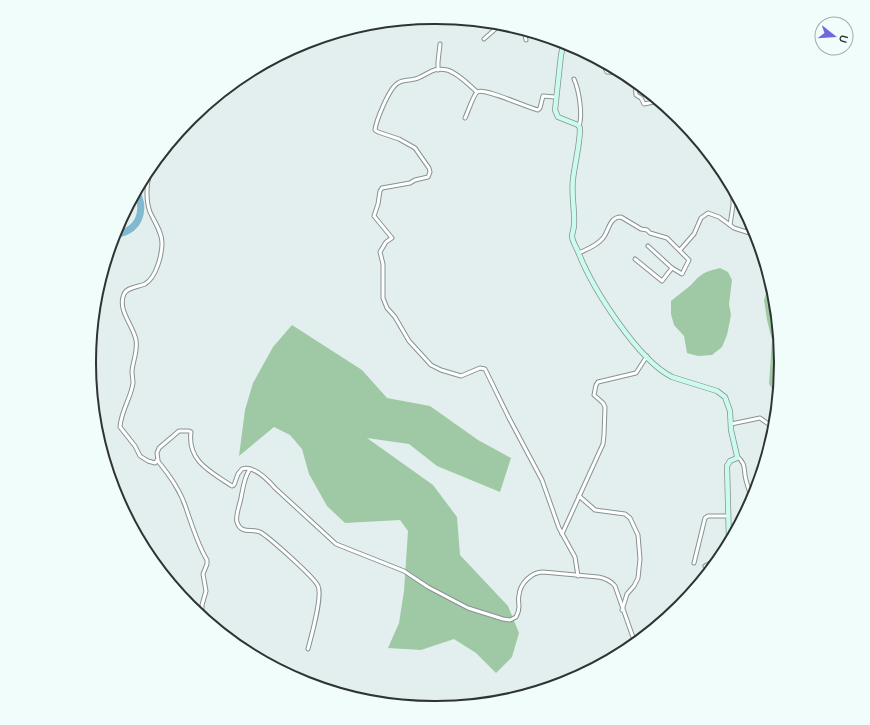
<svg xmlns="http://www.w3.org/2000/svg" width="870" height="725" font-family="Cabin,sans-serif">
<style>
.forest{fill:#9fc9a4}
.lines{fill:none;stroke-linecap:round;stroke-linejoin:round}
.river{stroke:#80b9d0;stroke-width:7}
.street-casing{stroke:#879291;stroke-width:5}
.secondary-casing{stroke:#879291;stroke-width:6}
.street{stroke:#fff;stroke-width:3}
.secondary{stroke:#cbfbec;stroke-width:4.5}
.rim{fill:none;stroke:#2f3433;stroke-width:2}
</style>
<rect width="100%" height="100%" fill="#e3efee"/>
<!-- forest -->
<g class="forest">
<path d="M 720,268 L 728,272 L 732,280 L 729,304 L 731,315 L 727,335 L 722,347 L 712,355 L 698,356 L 687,353 L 684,336 L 674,325 L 671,314 L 671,301 C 678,295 685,290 691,285 C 702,273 704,272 720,268 Z"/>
<path d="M 770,281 L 774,295 L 780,363 L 777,396 L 769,384 L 772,340 L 767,320 L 764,300 Z"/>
<path d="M 292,325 L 362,370 L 387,398 L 430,406 L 478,440 L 511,458 L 500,492 L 437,466 L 409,444 L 367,438 L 433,485 L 457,517 L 460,555 L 508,606 L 519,633 L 512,657 L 496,673 L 476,653 L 454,639 L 421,650 L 388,648 L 399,623 L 404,591 L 408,531 L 400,520 L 345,523 L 327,506 L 309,474 L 302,449 L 290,435 L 274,427 L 239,456 L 245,410 L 253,383 L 273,347 Z"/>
</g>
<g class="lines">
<!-- river -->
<path class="river" d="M 114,236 C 118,234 123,233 127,231 C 141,224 145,206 136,192"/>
<defs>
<g id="street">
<path d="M 501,24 L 504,28 L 519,29"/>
<path d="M 524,30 L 526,40"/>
<path d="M 484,39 L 501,24"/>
<path d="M 604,63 L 605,68 L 607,72 L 622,73"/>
<path d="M 438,70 L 438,62 L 440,44"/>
<path d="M 622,73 L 625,79 L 635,83 L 636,95 L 641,98 L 644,104 L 659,101"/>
<path d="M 574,79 C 579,90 583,115 579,126"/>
<path d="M 477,92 C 469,85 458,73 447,70 C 433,67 430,73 418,78 C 412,81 404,79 398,83 C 389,88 376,121 375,130 L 378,132 L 399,139 L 415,148 L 429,168 L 430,172 L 428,177 L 415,180 L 410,183 L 382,188 L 380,191 L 378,204 L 374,216 L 392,238 L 386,242 L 380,252 L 383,264 L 383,298 L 387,308 L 395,317 L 409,341 L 431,365 L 441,370 L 461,376 L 480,368 L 485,369 L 509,418 L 542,480 L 559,528 L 575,557 L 578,576"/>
<path d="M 465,118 C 468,112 473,96 477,92 C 484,87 528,108 538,110 L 540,108 L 543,96 L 555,97"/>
<path d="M 155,162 C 153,166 151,169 150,173 C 146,185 146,201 150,212 C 155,223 162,232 162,243 C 162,255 156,278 145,284 C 138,287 127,287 124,294 C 117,310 133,325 136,340 C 138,350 133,361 132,371 C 132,375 133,379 133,383 C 131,398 121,411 120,427 L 135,446 L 140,456 L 148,461 L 155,463 L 158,460 L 157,453 L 159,448 L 179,431 L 189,431 L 191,432 C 187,461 211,472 232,486 L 234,485 L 238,474 L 242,469 C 253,465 268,480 275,488 L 336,544 L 404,571 L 428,587 L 468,608 L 503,619 L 510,620 L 516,617 C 522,607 517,604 519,595 C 520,584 531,572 543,572 L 598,577 C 605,578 610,580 615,586 L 635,643"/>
<path d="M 730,225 L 733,205 L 733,190"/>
<path d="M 747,232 L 749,220"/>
<path d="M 680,250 L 694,234 L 701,218 L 708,213 L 719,217 L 734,228 L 756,235"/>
<path d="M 579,253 C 587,249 597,246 603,238 C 609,231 609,217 621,217 L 641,229 L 647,230 L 650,233 L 667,238 L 689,260 L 682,274 L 672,268 L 648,246"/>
<path d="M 635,259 L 662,281 L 672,268"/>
<path d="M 731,424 L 760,418 L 774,428"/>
<path d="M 737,456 C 747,465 743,469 746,480 C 748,487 750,493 752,500"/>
<path d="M 157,460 C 170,476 181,491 187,511 C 193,528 198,545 207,560 L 207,564 L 203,574 L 206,591 L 202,605 L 202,616"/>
<path d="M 250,469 C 244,477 243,488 241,498 C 240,504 235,516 237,522 C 241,535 252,528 260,532 C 269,537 315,578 318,586 C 323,596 311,637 308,649"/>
<path d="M 579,496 L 595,510 L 625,514 L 630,518 L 638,535 L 640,559 L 638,578 L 634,586 L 627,594 L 622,610"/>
<path d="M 562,534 L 603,444 L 604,435 L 605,407 L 603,403 L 594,395 L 596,385 L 598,382 L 636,373 L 647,356"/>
<path d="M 694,563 L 705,518 L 708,516 L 728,516"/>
<path d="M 705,566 L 718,559"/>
</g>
<path id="secondary" d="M 564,42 L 561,55 L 555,110 L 558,117 L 578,125 L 580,128 C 580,145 575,162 573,179 C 571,194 575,210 574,225 C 574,229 572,233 572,237 C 573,243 577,248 579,254 C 593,289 638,360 672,377 L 717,391 L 725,397 L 730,411 L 731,430 L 737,456 L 737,458 L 730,461 L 727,466 L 729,541"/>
</defs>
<!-- street casing -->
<use href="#street" class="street-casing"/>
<!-- secondary casing -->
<use href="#secondary" class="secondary-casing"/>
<!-- street -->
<use href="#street" class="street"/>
<!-- secondary -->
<use href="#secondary" class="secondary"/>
</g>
<!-- crop -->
<path d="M0 0H870V725H0ZM434 24H436A338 338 0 0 1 774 362V363A338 338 0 0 1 436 701H434A338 338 0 0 1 96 363V362A338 338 0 0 1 434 24Z" fill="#f0fdfb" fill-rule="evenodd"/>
<path class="rim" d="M434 24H436A338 338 0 0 1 774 362V363A338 338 0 0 1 436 701H434A338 338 0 0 1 96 363V362A338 338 0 0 1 434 24Z"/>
<!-- north arrow -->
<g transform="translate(834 36) rotate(107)"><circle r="19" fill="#f0fdfb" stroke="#a3adab"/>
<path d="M0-3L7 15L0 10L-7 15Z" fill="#7066e0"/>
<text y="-6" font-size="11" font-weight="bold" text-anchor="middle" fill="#2f3433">U</text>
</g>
</svg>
